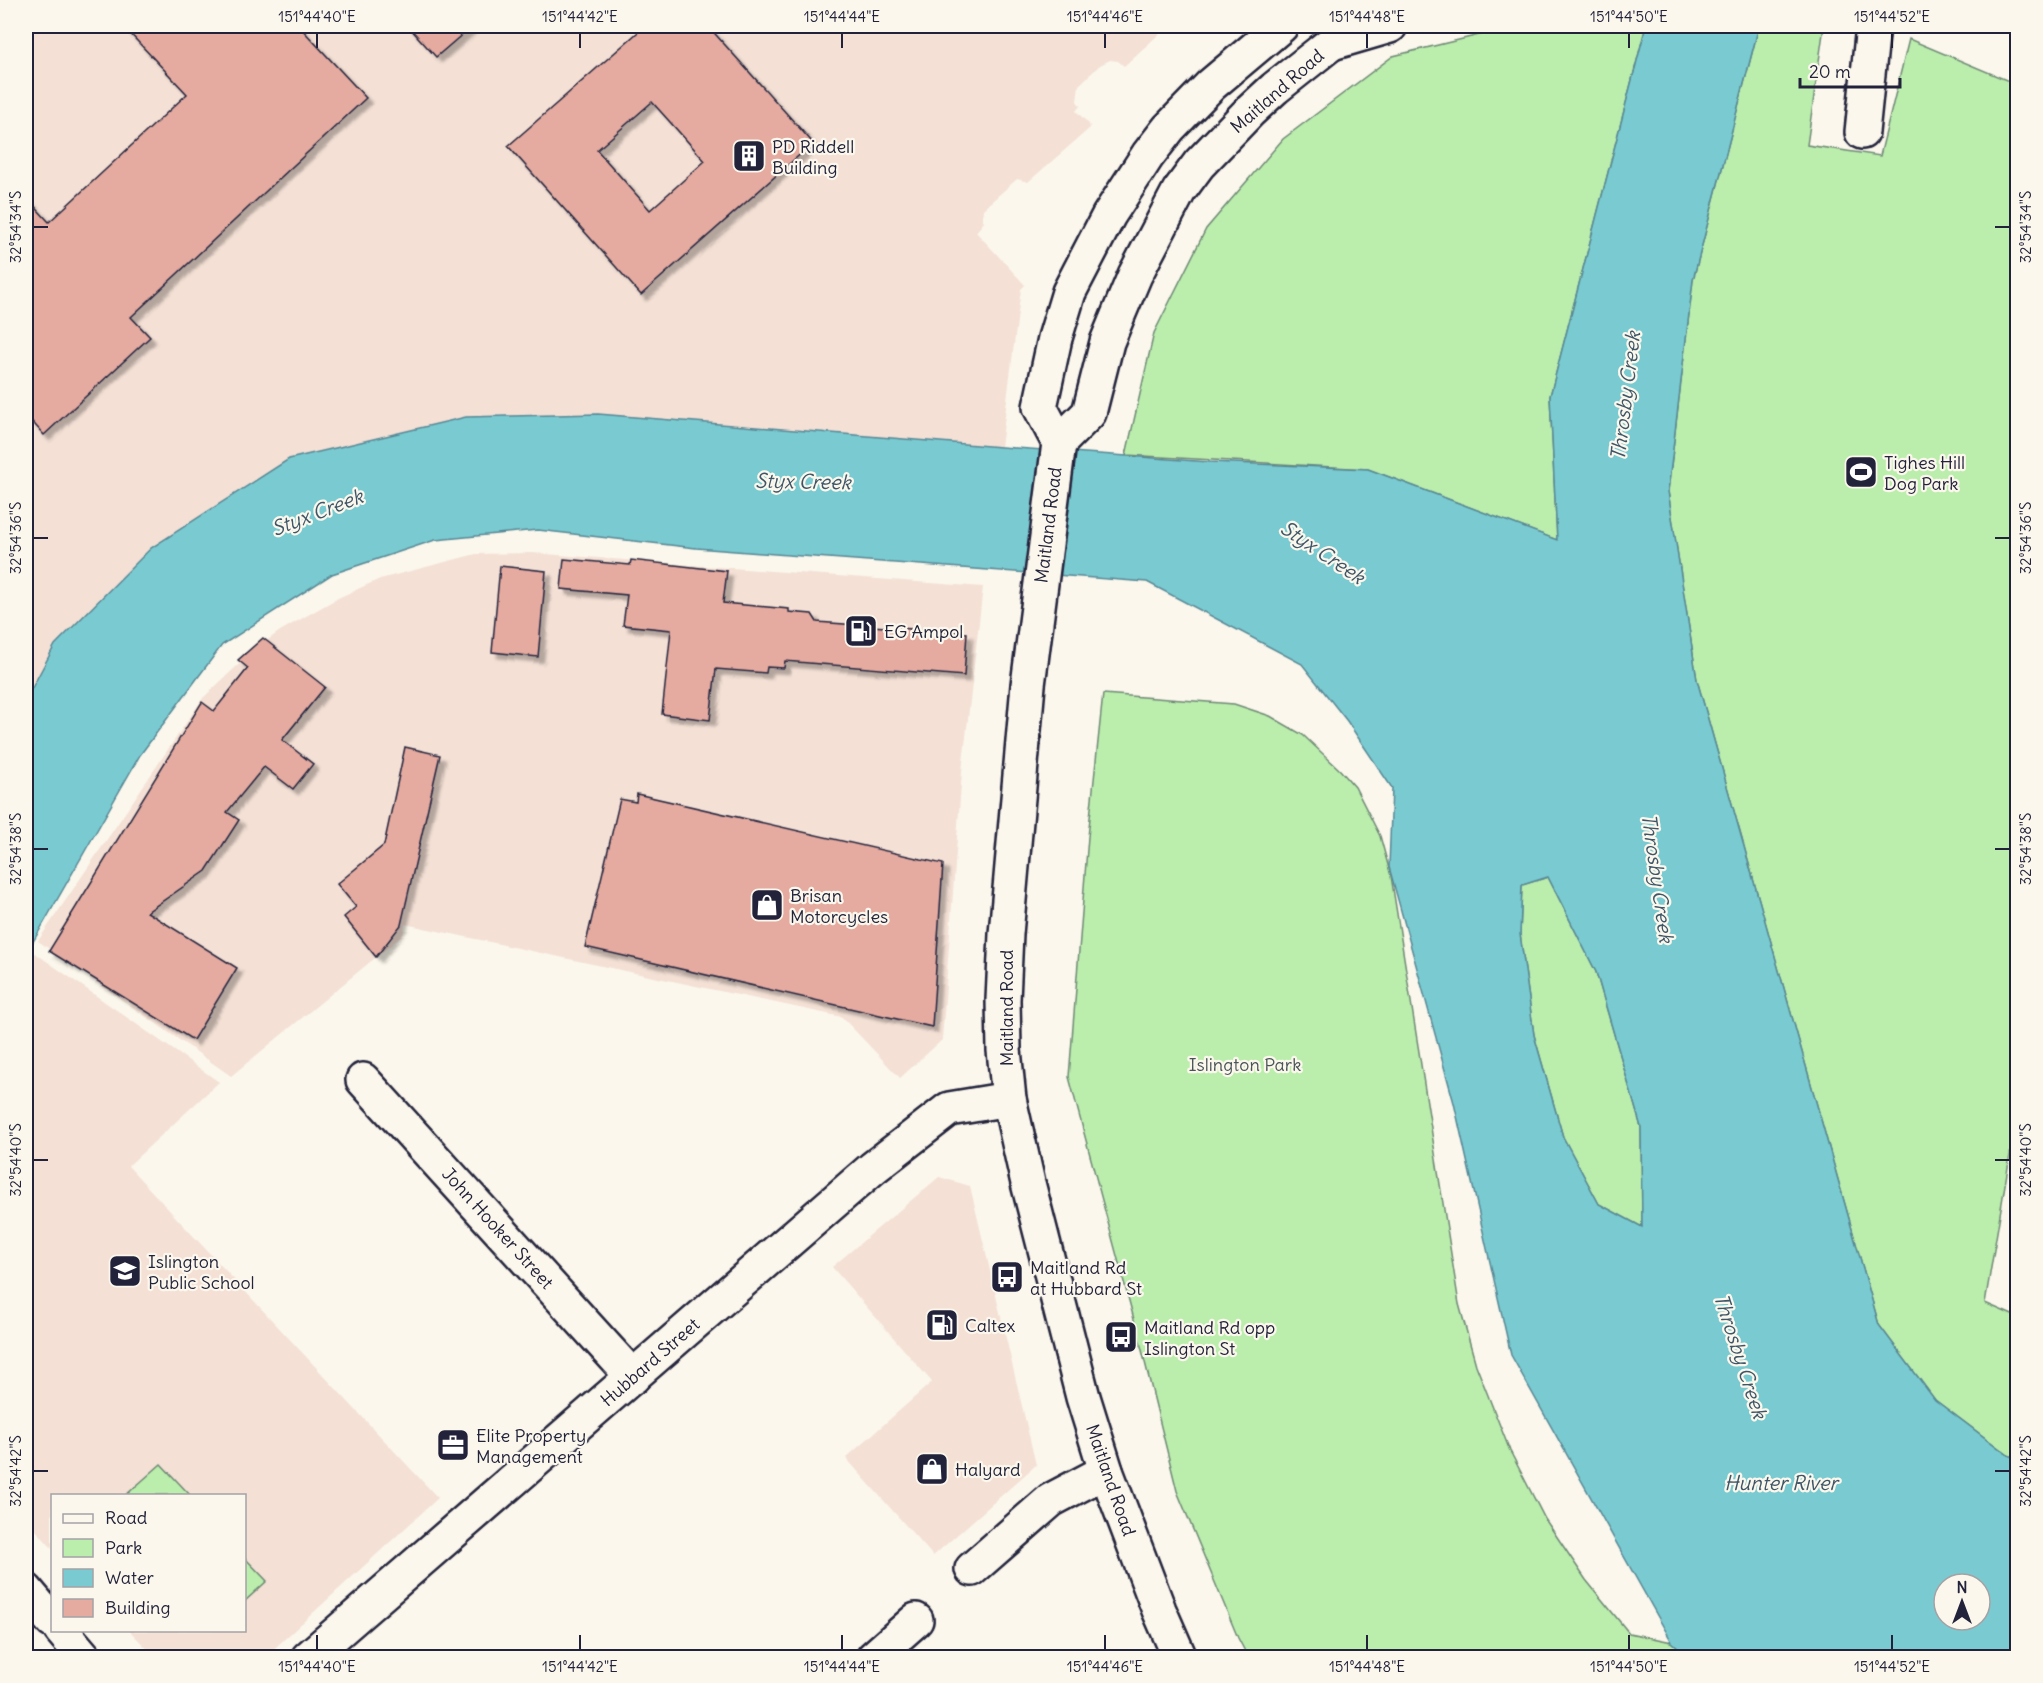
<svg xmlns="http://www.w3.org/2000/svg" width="2043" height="1683" font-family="Delius,sans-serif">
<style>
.built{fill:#f4e0d5}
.green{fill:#bbeead;stroke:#6e8874;stroke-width:1.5}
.water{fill:#7acbd1;stroke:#578795;stroke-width:1.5;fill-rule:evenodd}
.building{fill:#e5aba0;stroke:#22223b;stroke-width:1.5;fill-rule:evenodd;filter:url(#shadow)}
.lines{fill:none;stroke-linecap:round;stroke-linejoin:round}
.minor-casing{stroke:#22223b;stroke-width:38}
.tertiary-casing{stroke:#22223b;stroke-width:38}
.primary-casing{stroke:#22223b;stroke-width:38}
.minor{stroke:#fbf7ec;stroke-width:33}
.tertiary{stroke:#fbf7ec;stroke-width:33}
.primary{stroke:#fbf7ec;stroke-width:33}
.ticks{fill:none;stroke:#22223b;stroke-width:2}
.labels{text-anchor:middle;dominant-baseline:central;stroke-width:4.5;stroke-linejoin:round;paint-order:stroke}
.street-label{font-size:18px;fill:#22223b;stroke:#fbf7ec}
.poi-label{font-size:18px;fill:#22223b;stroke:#fbf7ec;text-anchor:start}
.park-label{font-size:18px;fill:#485558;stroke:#fbf7ec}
.water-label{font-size:20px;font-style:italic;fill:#3c5568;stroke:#fbf7ec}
.neatline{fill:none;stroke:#22223b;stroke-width:2}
.ticks-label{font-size:15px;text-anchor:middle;fill:#22223b}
</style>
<defs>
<filter id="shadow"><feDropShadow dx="5.5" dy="5.5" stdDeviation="1.5" flood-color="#0004"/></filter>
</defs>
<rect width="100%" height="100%" fill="#fbf7ec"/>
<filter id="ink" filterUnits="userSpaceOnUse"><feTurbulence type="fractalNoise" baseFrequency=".0167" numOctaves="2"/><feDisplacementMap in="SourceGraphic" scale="12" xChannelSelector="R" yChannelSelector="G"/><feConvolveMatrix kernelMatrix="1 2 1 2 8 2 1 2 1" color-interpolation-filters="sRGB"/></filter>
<g filter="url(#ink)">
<!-- built -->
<g class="built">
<path d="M 26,26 L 1168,26 L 1124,66 L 1118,61 L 1110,60 L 1100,65 L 1079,85 L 1077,101 L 1080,106 L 1076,111 L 1089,124 L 1090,128 L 1028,182 L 1017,179 L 983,209 L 982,219 L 984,222 L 976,232 L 1025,285 L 1021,289 L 1001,447 L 598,414 L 466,417 L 55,645 L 26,697 Z"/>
<path d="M 532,553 L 983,587 L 962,771 L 942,1040 L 900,1078 L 842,1017 L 405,924 L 403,935 L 231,1076 L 38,941 L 203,698 L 253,651 L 280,631 L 338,598 L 380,579 L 476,554 Z"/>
<path d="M 35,953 L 219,1082 L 128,1166 L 438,1498 L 265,1657 L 155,1657 L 130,1631 L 244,1630 L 244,1496 L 52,1496 L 52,1548 L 26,1519 L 26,969 Z"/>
<path d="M 939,1177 L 970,1186 L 1036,1465 L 933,1556 L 846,1458 L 932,1382 L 832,1267 Z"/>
</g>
<!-- green -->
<g class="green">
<path d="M 1516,26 L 1646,26 L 1550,396 L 1557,540 L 1368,469 L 1126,455 L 1154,333 L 1206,229 L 1283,139 L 1393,56 Z"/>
<path d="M 1759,26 L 1824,26 L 1807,145 L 1880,156 L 1909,39 L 2016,84 L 2017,94 L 2018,1108 L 1985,1303 L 2017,1317 L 2017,1459 L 2008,1455 L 1935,1400 L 1879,1325 L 1697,680 L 1668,491 L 1693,280 Z"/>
<path d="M 1103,694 L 1234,704 L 1270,716 L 1303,735 L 1340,770 L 1355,787 L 1380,836 L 1391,876 L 1459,1304 L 1476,1365 L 1510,1451 L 1545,1519 L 1586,1580 L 1629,1633 L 1672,1642 L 1691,1657 L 1248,1657 L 1238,1638 L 1177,1491 L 1139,1338 L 1069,1077 L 1088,837 Z"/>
<path d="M 1548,877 L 1596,972 L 1641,1127 L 1642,1227 L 1599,1204 L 1563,1137 L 1534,1035 L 1520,934 L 1522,885 Z"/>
<path d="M 161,1464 L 190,1495 L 126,1495 Z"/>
<path d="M 244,1557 L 267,1581 L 245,1601 L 244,1601 Z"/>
</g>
<!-- water -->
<path class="water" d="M 1646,26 L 1759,26 L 1693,280 L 1668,491 L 1697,680 L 1879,1325 L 1935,1400 L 2008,1455 L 2017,1459 L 2017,1657 L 1691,1658 L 1672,1642 L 1511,1355 L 1454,1103 L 1389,867 L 1392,788 L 1347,721 L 1302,664 L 1147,582 L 696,548 L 538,530 L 435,540 L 332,574 L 222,645 L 140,755 L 26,954 L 26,699 L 55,645 L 151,548 L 289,459 L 466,417 L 598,414 L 1001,447 L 1210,462 L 1368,469 L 1557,540 L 1550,396 ZM 1548,877 L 1596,972 L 1641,1127 L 1642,1227 L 1599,1204 L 1563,1137 L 1534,1035 L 1520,934 L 1522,885 ZM 1944,1584 L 1980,1584 L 1980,1620 L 1944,1620 Z"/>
<!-- building -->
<g class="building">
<path d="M 123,26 L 299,26 L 366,98 L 131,317 L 150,337 L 44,435 L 26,415 L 26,197 L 49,222 L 187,94 Z"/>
<path d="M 408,26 L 472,26 L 436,57 Z"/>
<path d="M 645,26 L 708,26 L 813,143 L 641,295 L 508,146 ZM 652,102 L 705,161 L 650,210 L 597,150 Z"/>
<path d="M 564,559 L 630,565 L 631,560 L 727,571 L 723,603 L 789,609 L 789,612 L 812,614 L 817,622 L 967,633 L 964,676 L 785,661 L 784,668 L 767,667 L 766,673 L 716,669 L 710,720 L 662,714 L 671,630 L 623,625 L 627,595 L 561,589 Z"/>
<path d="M 500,566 L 546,571 L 538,657 L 492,652 Z"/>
<path d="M 263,638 L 325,687 L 282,740 L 313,764 L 293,789 L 264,767 L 227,812 L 239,820 L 206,871 L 147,912 L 237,968 L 193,1040 L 49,951 L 202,702 L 214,711 L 248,668 L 238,660 Z"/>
<path d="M 405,747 L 440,755 L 401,925 L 376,957 L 344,917 L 356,907 L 337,884 L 384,845 Z"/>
<path d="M 637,794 L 943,864 L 932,1027 L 585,947 L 620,799 L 636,802 Z"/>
</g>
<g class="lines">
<defs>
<g id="minor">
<path d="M 1332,43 L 1390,26"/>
<path d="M 1862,132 L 1873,26"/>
<path d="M 363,1080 L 633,1377"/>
<path d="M 972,1569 L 1051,1500 L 1106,1471"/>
<path d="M 873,1658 L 916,1620"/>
</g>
<g id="tertiary">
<path d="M 26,1590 L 52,1621"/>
<path d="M 61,1630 L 85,1658"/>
<path d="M 308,1658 L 873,1168 L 949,1109 L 1009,1099"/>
</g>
<g id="primary">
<path d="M 1059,443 L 1089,413 L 1107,342 L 1119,313 L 1135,275 L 1179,191 L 1199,164 L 1249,112 L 1275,88 L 1353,26"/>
<path d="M 1180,1658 L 1159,1610 L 1106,1471 L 1083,1397 L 1028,1183 L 1009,1099 L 1004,1050 L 1003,1000 L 1006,934 L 1028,685 L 1059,443 L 1040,407 L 1055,338 L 1069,292 L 1109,215 L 1148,155 L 1169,128 L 1211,85 L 1281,26"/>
</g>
</defs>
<!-- minor casing -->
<use href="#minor" class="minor-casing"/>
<!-- tertiary casing -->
<use href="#tertiary" class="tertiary-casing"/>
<!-- primary casing -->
<use href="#primary" class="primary-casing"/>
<!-- minor -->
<use href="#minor" class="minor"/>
<!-- tertiary -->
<use href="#tertiary" class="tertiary"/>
<!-- primary -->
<use href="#primary" class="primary"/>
</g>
</g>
<!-- ticks -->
<path class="ticks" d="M 317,33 L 317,48M 580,33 L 580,48M 842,33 L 842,48M 1105,33 L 1105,48M 1367,33 L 1367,48M 1629,33 L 1629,48M 1892,33 L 1892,48M 33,227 L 48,227M 1995,227 L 2010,227M 33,538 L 48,538M 1995,538 L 2010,538M 33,849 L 48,849M 1995,849 L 2010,849M 33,1160 L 48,1160M 1995,1160 L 2010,1160M 33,1471 L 48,1471M 1995,1471 L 2010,1471M 317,1635 L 317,1650M 580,1635 L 580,1650M 842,1635 L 842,1650M 1105,1635 L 1105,1650M 1367,1635 L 1367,1650M 1629,1635 L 1629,1650M 1892,1635 L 1892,1650"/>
<!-- icons -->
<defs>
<symbol id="building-square" viewBox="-11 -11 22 22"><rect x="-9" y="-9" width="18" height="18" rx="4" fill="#22223b" stroke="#fbf7ec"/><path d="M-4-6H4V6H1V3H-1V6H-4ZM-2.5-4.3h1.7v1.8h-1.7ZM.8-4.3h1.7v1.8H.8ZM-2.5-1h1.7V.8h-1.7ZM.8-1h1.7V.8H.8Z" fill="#fff"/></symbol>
<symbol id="stadium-square" viewBox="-11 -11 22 22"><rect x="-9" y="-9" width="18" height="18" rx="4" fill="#22223b" stroke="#fbf7ec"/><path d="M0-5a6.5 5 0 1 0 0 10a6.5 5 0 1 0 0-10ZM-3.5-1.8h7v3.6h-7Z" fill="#fff"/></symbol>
<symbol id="fuel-square" viewBox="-11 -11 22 22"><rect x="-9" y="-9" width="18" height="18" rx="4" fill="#22223b" stroke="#fbf7ec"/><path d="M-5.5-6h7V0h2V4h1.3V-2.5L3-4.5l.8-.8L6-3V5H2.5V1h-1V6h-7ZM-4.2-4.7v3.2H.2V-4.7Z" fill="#fff"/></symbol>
<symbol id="shop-square" viewBox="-11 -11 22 22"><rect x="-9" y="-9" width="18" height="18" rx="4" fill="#22223b" stroke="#fbf7ec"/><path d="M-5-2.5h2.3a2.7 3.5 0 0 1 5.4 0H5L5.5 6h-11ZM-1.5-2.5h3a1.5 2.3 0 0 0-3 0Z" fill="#fff"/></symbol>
<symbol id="school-square" viewBox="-11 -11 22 22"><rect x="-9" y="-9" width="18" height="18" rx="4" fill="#22223b" stroke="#fbf7ec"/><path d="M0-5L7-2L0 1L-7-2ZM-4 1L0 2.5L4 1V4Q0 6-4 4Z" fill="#fff"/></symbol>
<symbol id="bus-square" viewBox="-11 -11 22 22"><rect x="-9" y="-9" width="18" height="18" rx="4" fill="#22223b" stroke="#fbf7ec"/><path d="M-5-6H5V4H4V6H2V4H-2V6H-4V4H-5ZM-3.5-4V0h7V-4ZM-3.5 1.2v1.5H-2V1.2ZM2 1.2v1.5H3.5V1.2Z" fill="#fff"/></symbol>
<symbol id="office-square" viewBox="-11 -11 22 22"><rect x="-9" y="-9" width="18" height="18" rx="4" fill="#22223b" stroke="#fbf7ec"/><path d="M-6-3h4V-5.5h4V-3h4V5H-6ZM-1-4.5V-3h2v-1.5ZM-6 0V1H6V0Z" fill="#fff"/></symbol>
</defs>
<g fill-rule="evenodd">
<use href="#building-square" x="730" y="137" width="38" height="38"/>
<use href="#stadium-square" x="1842" y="453" width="38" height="38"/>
<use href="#fuel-square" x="842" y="612" width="38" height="38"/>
<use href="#shop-square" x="748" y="886" width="38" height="38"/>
<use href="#school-square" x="106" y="1252" width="38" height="38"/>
<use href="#bus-square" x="988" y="1258" width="38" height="38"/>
<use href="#fuel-square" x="923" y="1306" width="38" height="38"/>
<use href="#bus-square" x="1102" y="1318" width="38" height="38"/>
<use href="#office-square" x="434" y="1426" width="38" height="38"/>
<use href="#shop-square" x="913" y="1450" width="38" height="38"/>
</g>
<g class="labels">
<!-- street labels -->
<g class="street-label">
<text transform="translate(1277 91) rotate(-41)">Maitland Road</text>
<text transform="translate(1048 525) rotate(-83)">Maitland Road</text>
<text transform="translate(1006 1008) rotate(-90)">Maitland Road</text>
<text transform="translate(498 1228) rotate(48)">John Hooker Street</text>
<text transform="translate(650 1362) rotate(-41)">Hubbard Street</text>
<text transform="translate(1111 1480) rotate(71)">Maitland Road</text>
</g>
<!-- poi labels -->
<g class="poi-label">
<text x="772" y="146">PD Riddell<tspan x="772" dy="21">Building</tspan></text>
<text x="1884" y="462">Tighes Hill<tspan x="1884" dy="21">Dog Park</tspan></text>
<text x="884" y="631">EG Ampol</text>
<text x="790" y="895">Brisan<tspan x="790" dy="21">Motorcycles</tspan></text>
<text x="148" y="1261">Islington<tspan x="148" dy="21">Public School</tspan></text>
<text x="1030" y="1267">Maitland Rd<tspan x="1030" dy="21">at Hubbard St</tspan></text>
<text x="965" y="1325">Caltex</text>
<text x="1144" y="1327">Maitland Rd opp<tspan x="1144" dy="21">Islington St</tspan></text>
<text x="476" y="1435">Elite Property<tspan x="476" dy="21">Management</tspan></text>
<text x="955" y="1469">Halyard</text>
</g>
<!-- park labels -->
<g class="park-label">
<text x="1245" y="1064">Islington Park</text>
</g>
<!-- water labels -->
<g class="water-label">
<text transform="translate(1625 396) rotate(-83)">Throsby Creek</text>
<text transform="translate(803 481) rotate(1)">Styx Creek</text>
<text transform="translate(317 512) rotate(-21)">Styx Creek</text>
<text transform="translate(1323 552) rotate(34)">Styx Creek</text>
<text transform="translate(1658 878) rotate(82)">Throsby Creek</text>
<text transform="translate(1741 1356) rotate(72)">Throsby Creek</text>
<text x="1781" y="1482">Hunter River</text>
</g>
</g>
<!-- margin -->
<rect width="2043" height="1683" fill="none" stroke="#fbf7ec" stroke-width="66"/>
<!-- legend -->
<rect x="51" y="1494" width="195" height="138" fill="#fbf7ec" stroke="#a4a2a5" stroke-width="1.5"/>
<rect x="63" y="1514" width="30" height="9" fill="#fbf7ec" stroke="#a4a2a5" stroke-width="1.5"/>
<text x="105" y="1524" font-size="18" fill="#22223b">Road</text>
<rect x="63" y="1539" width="30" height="18" fill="#bbeead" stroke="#a4a2a5" stroke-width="1.5"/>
<text x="105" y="1554" font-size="18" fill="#22223b">Park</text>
<rect x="63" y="1569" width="30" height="18" fill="#7acbd1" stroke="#a4a2a5" stroke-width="1.5"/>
<text x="105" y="1584" font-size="18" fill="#22223b">Water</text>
<rect x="63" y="1599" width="30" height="18" fill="#e5aba0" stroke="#a4a2a5" stroke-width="1.5"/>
<text x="105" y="1614" font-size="18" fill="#22223b">Building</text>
<!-- north arrow -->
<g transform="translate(1962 1602)"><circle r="28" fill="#fbf7ec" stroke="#a4a2a5" stroke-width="1.5"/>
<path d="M0-4.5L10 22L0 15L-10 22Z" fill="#22223b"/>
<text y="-9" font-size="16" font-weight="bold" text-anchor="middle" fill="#22223b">N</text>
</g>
<!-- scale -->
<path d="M1800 78v9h100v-9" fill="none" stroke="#22223b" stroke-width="3"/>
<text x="1809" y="78" font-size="18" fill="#22223b" stroke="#fbf7ec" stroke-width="4.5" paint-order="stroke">20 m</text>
<rect x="33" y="33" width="1977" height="1617" class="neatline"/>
<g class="ticks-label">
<text x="317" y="22">151°44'40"E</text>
<text x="580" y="22">151°44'42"E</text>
<text x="842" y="22">151°44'44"E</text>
<text x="1105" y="22">151°44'46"E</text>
<text x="1367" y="22">151°44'48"E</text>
<text x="1629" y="22">151°44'50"E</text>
<text x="1892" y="22">151°44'52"E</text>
<text transform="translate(16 227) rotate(-90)" y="5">32°54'34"S</text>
<text transform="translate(2026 227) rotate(-90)" y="5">32°54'34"S</text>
<text transform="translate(16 538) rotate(-90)" y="5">32°54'36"S</text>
<text transform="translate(2026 538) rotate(-90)" y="5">32°54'36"S</text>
<text transform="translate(16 849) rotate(-90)" y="5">32°54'38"S</text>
<text transform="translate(2026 849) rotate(-90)" y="5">32°54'38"S</text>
<text transform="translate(16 1160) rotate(-90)" y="5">32°54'40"S</text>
<text transform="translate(2026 1160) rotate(-90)" y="5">32°54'40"S</text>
<text transform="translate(16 1471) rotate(-90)" y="5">32°54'42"S</text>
<text transform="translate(2026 1471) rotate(-90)" y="5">32°54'42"S</text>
<text x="317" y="1672">151°44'40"E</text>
<text x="580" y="1672">151°44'42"E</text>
<text x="842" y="1672">151°44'44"E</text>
<text x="1105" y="1672">151°44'46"E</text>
<text x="1367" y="1672">151°44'48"E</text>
<text x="1629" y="1672">151°44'50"E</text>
<text x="1892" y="1672">151°44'52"E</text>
</g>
</svg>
